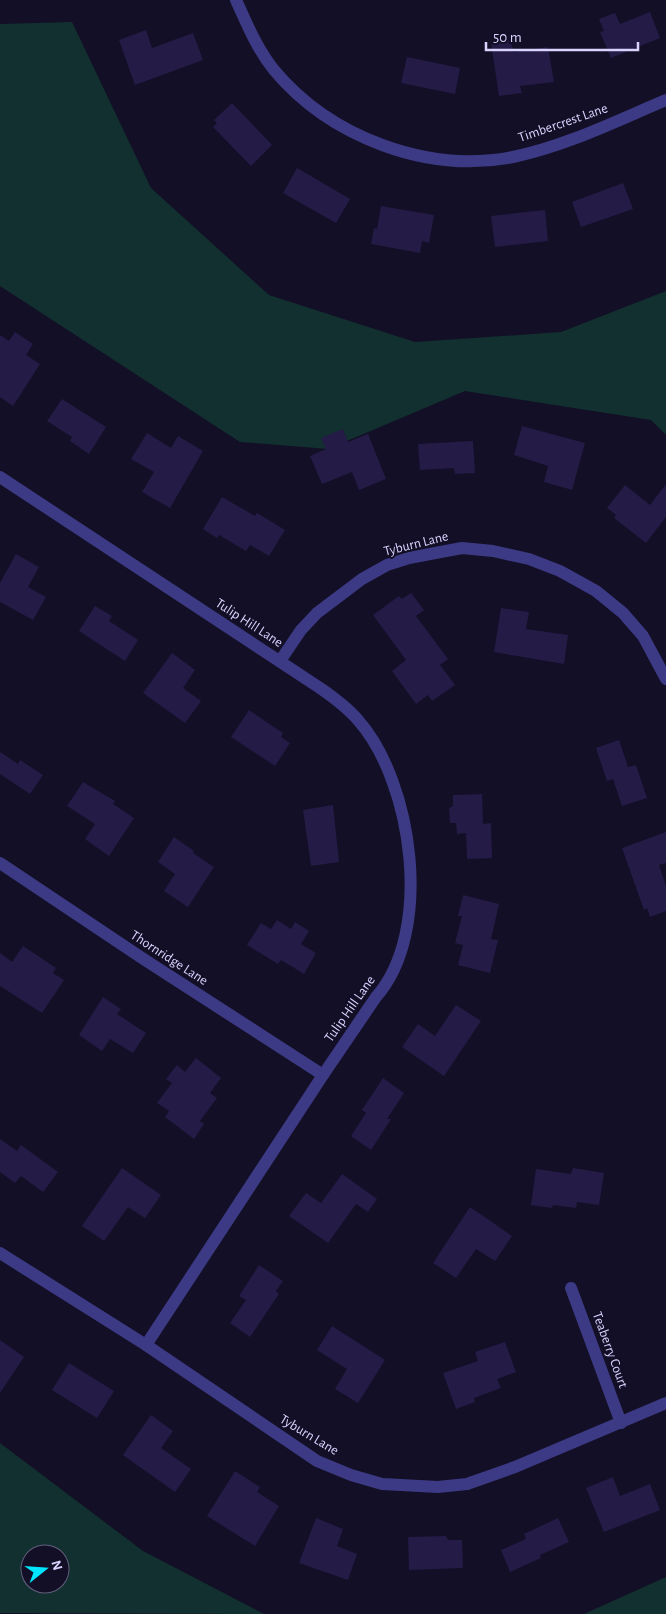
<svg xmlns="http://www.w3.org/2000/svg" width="666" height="1614" font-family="'Alegreya Sans',sans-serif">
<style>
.green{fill:#12302f;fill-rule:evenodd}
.building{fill:#241b47}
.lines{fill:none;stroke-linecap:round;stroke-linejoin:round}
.minor{stroke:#3d3a85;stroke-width:12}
.labels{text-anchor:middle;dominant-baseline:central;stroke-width:4;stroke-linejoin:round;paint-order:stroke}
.street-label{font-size:14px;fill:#d9d4ff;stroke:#130f26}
</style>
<rect width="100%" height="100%" fill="#130f26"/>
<!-- green -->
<g class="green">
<path d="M 72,22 L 151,188 L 269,295 L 415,342 L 561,332 L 666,291 L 666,435 L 651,420 L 465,391 L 328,449 L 240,442 L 0,286 L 0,24 Z"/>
<path d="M 0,1443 L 143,1551 L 264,1614 L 0,1613 ZM 30,1554 L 60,1554 L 60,1584 L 30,1584 Z"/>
<path d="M 666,1577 L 666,1614 L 584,1614 Z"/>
</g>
<!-- building -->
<g class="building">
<path d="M 650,12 L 660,38 L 611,58 L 600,32 L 604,31 L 599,19 L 615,13 L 620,24 Z"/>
<path d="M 146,30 L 152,48 L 193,33 L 203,60 L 135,85 L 119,40 Z"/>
<path d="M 511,40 L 513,52 L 548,47 L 554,82 L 520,86 L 522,93 L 499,96 L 491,43 Z"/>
<path d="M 407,57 L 460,68 L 455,94 L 401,83 Z"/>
<path d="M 232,103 L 272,145 L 251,166 L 213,127 L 217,123 L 214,120 Z"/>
<path d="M 297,168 L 350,199 L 336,223 L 283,193 Z"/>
<path d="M 623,183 L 633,209 L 581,227 L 572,202 Z"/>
<path d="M 381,206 L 434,215 L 429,243 L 422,241 L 420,253 L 371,244 L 374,228 L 377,229 Z"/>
<path d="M 545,210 L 548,241 L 495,247 L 491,216 Z"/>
<path d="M 15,332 L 33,344 L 26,355 L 40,364 L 13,406 L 0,397 L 0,335 L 9,341 Z"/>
<path d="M 62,399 L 106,427 L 89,454 L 70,441 L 72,437 L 47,421 Z"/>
<path d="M 522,426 L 585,443 L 572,490 L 544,482 L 548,466 L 514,455 Z"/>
<path d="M 343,429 L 348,442 L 368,434 L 386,479 L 359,490 L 352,472 L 322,484 L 310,456 L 326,449 L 321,438 Z"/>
<path d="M 147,433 L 171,448 L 178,436 L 203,451 L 170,508 L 142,492 L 154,472 L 131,459 Z"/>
<path d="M 473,441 L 475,473 L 455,474 L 454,468 L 420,470 L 418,444 Z"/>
<path d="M 666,484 L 666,517 L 646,543 L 614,518 L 616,515 L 607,508 L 625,485 L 650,505 Z"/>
<path d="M 222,497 L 255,516 L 257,513 L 285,530 L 269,556 L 250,545 L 246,551 L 219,535 L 217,538 L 203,529 Z"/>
<path d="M 16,554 L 39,567 L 28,587 L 46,597 L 33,620 L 0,602 L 0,583 Z"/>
<path d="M 411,593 L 424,610 L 416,616 L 448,659 L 440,665 L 455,685 L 432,701 L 428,695 L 416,704 L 392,671 L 406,660 L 373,615 L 399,596 L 402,599 Z"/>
<path d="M 95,606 L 112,616 L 109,621 L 138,640 L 125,661 L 79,631 Z"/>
<path d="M 501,608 L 529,612 L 526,629 L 568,635 L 564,664 L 494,652 Z"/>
<path d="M 172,653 L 195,670 L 183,688 L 201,701 L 185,723 L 143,693 Z"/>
<path d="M 249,710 L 283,733 L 281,737 L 290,743 L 275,766 L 231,737 Z"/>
<path d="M 619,740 L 628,767 L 636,765 L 647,798 L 622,806 L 613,779 L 607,781 L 596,748 Z"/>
<path d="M 0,752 L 18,764 L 20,760 L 43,775 L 30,794 L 0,774 Z"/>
<path d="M 83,782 L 115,801 L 113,804 L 134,818 L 109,856 L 85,839 L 95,824 L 67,806 Z"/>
<path d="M 482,794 L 483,824 L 491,823 L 492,858 L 467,859 L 466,833 L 457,834 L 456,823 L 450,823 L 449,808 L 453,806 L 453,795 Z"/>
<path d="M 333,805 L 339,862 L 311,866 L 303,810 Z"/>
<path d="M 666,832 L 666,863 L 659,865 L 666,886 L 666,911 L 650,917 L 647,908 L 644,910 L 622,848 Z"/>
<path d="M 174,837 L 194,851 L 193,853 L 214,867 L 188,907 L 164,891 L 175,874 L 158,862 Z"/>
<path d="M 463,895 L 499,904 L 491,939 L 498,940 L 490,973 L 458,965 L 463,945 L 455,943 L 462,916 L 458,916 Z"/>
<path d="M 277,920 L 291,929 L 295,922 L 309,931 L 301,944 L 316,953 L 304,974 L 281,960 L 278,964 L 247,945 L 261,923 L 271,929 Z"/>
<path d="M 23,946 L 56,968 L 53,973 L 64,980 L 42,1013 L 0,986 L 0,953 L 12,962 Z"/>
<path d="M 103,997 L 121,1009 L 117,1014 L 146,1033 L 133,1053 L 110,1039 L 102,1051 L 79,1035 Z"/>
<path d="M 456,1005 L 481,1021 L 444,1076 L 402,1047 L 418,1024 L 435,1036 Z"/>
<path d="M 196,1058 L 221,1078 L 210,1093 L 217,1098 L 200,1121 L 204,1124 L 194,1139 L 165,1117 L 169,1111 L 157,1103 L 172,1083 L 166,1079 L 177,1065 L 185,1072 Z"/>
<path d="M 383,1078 L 404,1093 L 387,1119 L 391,1119 L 371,1150 L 351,1136 L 366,1113 L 362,1110 Z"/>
<path d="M 0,1139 L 17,1151 L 21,1145 L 58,1172 L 43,1192 L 21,1176 L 15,1183 L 0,1172 Z"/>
<path d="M 122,1168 L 161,1195 L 145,1218 L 128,1207 L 104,1241 L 82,1226 Z"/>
<path d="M 573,1168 L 604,1173 L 599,1205 L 577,1202 L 576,1208 L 553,1205 L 552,1208 L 531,1205 L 536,1169 L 571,1174 Z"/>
<path d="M 342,1174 L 377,1199 L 368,1212 L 356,1204 L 328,1243 L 289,1216 L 306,1193 L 321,1203 Z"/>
<path d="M 470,1207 L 512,1236 L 495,1261 L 476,1249 L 456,1278 L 433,1263 Z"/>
<path d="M 259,1265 L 283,1281 L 276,1291 L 279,1294 L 250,1337 L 230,1323 L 246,1300 L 239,1296 Z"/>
<path d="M 332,1326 L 385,1360 L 358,1403 L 335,1389 L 347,1369 L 317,1350 Z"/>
<path d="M 0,1340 L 24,1357 L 0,1393 Z"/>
<path d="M 505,1342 L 516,1372 L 497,1379 L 501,1388 L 474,1398 L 475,1402 L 456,1409 L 443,1373 L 478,1361 L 475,1352 Z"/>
<path d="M 69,1363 L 114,1391 L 97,1418 L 52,1390 Z"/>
<path d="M 151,1415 L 173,1431 L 161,1448 L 191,1469 L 175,1492 L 123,1455 Z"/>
<path d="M 235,1471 L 260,1487 L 257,1492 L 279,1506 L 255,1546 L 207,1516 Z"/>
<path d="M 613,1477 L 620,1496 L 650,1484 L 660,1510 L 604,1532 L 586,1488 Z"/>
<path d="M 316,1518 L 343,1529 L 337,1546 L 357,1554 L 348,1580 L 299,1563 Z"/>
<path d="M 558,1518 L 569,1542 L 540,1555 L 541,1558 L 510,1572 L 501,1550 L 526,1539 L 524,1534 Z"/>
<path d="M 446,1536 L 448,1540 L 462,1540 L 463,1568 L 409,1570 L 408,1537 Z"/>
</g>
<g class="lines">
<!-- minor -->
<g class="minor">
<path d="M 236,0 C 247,24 257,49 274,70 C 330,137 427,174 513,157 C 566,146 616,121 666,100"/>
<path d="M 0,477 L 320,688 C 333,697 347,707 358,720 C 413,782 434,932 376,997 L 323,1075 L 146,1345"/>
<path d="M 280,661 L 301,630 L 317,613 L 362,579 L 387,565 L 409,558 L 462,548 L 493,551 L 529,559 L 560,571 L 596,591 L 623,613 L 643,636 L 666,679"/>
<path d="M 0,863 L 142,958 L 323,1075"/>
<path d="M 0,1253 L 146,1345 L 317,1461 L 351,1475 L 382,1484 L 438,1487 L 467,1484 L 515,1467 L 666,1403"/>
<path d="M 571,1288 L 621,1423"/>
</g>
</g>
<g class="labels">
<!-- street labels -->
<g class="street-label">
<text transform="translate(563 123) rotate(-19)">Timbercrest Lane</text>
<text transform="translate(416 544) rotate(-14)">Tyburn Lane</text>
<text transform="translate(249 623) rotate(33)">Tulip Hill Lane</text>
<text transform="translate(169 958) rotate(33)">Thornridge Lane</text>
<text transform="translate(350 1009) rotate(-55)">Tulip Hill Lane</text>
<text transform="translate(610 1350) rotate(70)">Teaberry Court</text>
<text transform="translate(309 1435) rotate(31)">Tyburn Lane</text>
</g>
</g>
<!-- north arrow -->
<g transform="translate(45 1569) rotate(73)"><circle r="24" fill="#130f26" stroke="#625e7d"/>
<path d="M0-4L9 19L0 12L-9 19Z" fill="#00e5ff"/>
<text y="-8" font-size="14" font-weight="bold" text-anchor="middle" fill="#d9d4ff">N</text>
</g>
<!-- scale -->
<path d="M486 42v8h152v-8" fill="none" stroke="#d9d4ff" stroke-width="2.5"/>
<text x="493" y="42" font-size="15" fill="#d9d4ff" stroke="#130f26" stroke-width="4" paint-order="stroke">50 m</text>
</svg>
